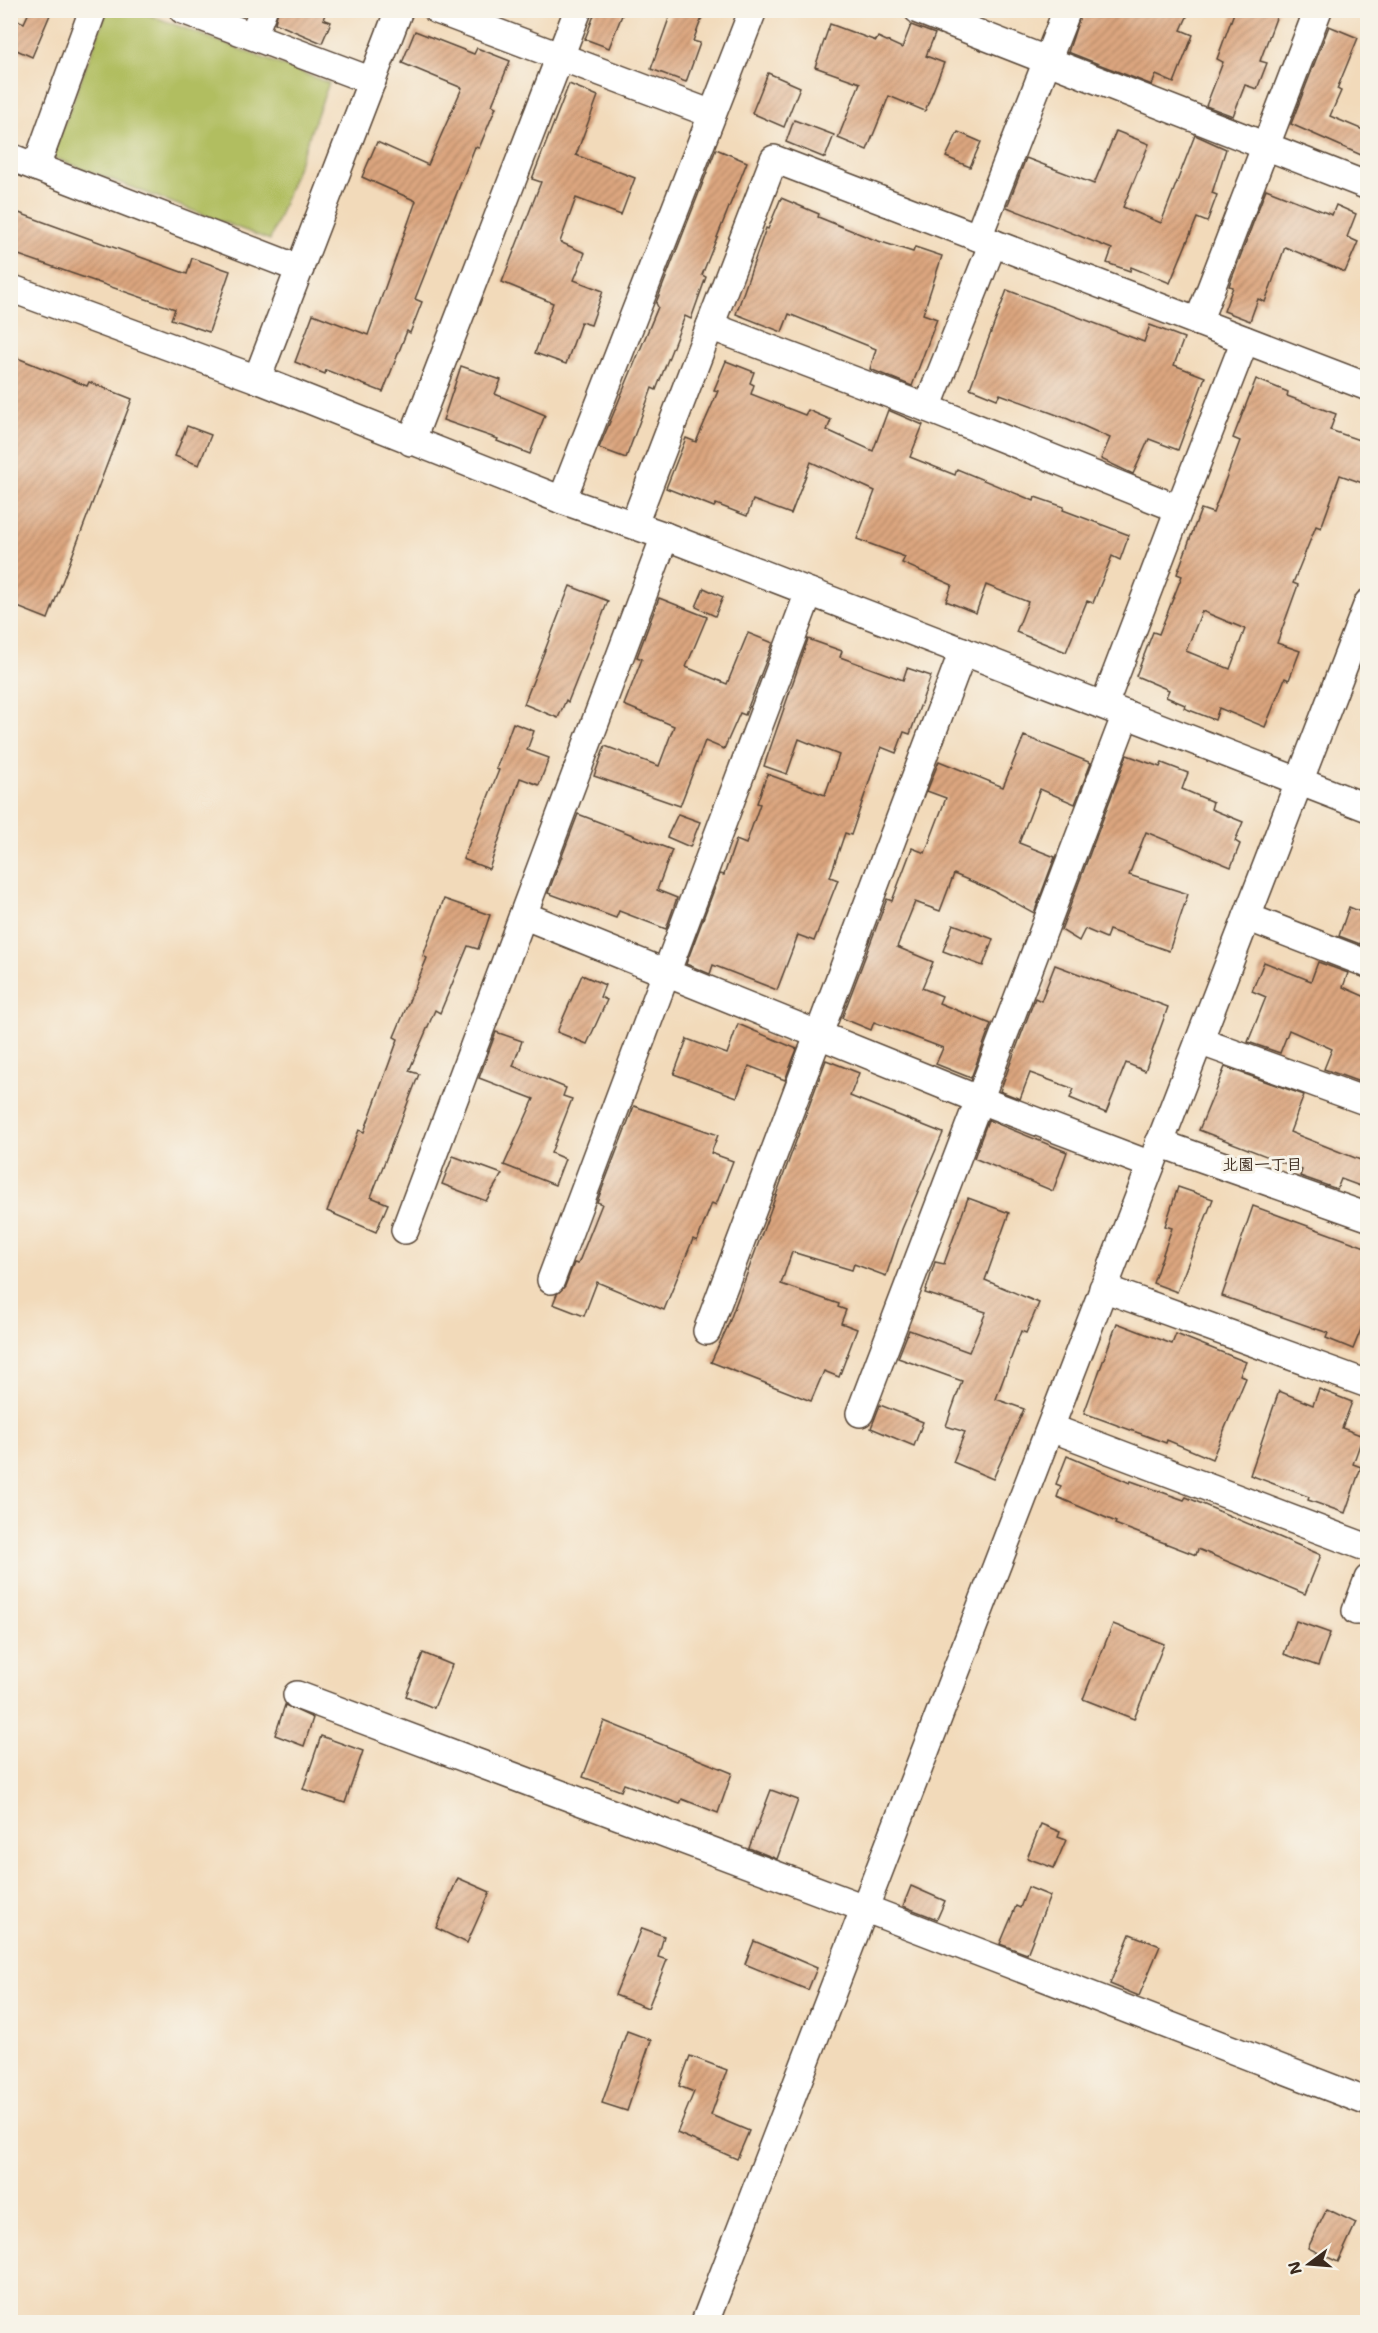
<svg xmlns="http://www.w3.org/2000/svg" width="1378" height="2333" font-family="'Shantell Sans','Klee One',sans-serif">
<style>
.park{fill:#b1be61;stroke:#767440;stroke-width:1.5}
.building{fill:url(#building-hatch);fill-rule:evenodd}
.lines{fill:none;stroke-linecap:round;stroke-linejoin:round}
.street-casing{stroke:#564435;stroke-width:30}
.street{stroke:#fff;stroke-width:27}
.labels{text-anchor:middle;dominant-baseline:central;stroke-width:6;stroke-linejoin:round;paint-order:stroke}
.neighbourhood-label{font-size:16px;font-weight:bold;fill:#3b2a1e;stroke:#f7f3e8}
</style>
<defs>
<pattern id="building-hatch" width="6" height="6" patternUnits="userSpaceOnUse" patternTransform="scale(1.5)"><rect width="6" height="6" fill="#dca67f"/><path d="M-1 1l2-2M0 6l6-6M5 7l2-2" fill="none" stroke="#b48767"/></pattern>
</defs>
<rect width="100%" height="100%" fill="#f7f3e8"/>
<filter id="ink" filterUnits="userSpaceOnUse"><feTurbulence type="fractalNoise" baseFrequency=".0167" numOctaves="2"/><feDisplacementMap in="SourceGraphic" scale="12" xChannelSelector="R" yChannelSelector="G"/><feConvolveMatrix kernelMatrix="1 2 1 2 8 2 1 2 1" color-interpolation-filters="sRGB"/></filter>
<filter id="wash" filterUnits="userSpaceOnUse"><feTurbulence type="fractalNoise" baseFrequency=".008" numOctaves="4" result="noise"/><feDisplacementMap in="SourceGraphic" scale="24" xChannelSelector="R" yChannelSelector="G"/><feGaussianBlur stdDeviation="1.35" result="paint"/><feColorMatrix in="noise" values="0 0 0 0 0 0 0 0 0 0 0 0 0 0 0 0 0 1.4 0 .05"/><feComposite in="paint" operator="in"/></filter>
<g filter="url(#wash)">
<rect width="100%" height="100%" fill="#f2daba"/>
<!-- park -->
<path class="park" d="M 107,11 L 139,11 L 329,83 L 270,240 L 52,157 Z"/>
<g id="blocks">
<!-- building -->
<g class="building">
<path d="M 30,10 L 52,10 L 32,57 L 10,47 L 10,17 L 24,23 Z"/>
<path d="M 278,10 L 327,10 L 323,19 L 331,22 L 322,43 L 275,23 Z"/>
<path d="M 596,10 L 624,10 L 609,48 L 585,39 Z"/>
<path d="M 672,10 L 705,10 L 693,41 L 700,43 L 686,82 L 651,69 Z"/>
<path d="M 1082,10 L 1190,10 L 1181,30 L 1193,35 L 1174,83 L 1156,75 L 1152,85 L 1068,52 Z"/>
<path d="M 1235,10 L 1279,10 L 1260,61 L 1267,63 L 1257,89 L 1245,85 L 1233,116 L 1206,106 L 1223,62 L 1217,59 Z"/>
<path d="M 830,24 L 876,41 L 878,37 L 902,48 L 911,25 L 935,34 L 926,56 L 944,63 L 925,111 L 889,96 L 867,150 L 838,138 L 860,83 L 815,67 Z"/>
<path d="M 1329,26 L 1358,38 L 1337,89 L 1341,91 L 1330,116 L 1368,132 L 1368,158 L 1291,124 Z"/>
<path d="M 415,31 L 474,54 L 477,48 L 510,61 L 492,105 L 496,107 L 479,148 L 475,147 L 415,299 L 422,302 L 410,333 L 407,331 L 383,392 L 326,370 L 325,374 L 295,362 L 313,314 L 368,335 L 416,201 L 362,177 L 377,142 L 428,165 L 462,88 L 402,63 Z"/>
<path d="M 768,73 L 800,87 L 784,127 L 752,113 Z"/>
<path d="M 569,84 L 598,96 L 576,155 L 635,178 L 621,215 L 576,198 L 560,242 L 585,253 L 574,280 L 603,291 L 591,325 L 581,322 L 566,364 L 535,353 L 553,303 L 502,282 L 541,182 L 532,179 Z"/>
<path d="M 794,120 L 834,135 L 825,158 L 786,142 Z"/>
<path d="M 1116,131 L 1149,144 L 1123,207 L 1161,223 L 1195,135 L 1226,149 L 1212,193 L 1217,195 L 1207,222 L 1197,218 L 1170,283 L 1131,267 L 1130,271 L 1107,263 L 1112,249 L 1007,207 L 1026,158 L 1094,184 Z"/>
<path d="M 958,132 L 981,142 L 970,167 L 946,157 Z"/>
<path d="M 716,149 L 747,162 L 702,275 L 706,277 L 691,319 L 685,316 L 656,390 L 652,388 L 626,458 L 599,448 L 658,307 L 656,303 Z"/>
<path d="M 1266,189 L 1332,215 L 1336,205 L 1356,214 L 1347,237 L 1358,242 L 1345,272 L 1285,247 L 1265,302 L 1258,299 L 1250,321 L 1224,311 L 1233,287 L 1229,286 Z"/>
<path d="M 781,198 L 819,214 L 818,217 L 875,240 L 913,252 L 915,247 L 942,256 L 923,314 L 937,319 L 912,386 L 870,369 L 876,349 L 789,314 L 782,332 L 736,314 L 766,228 L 768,229 Z"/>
<path d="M 19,213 L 187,274 L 192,258 L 230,271 L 209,332 L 171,319 L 175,309 L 10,252 L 10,235 Z"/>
<path d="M 1007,290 L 1144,342 L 1150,325 L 1184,338 L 1174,365 L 1205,377 L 1178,450 L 1149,439 L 1133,474 L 1101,459 L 1110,438 L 1068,419 L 1000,394 L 997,399 L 970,388 Z"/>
<path d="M 10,355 L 87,386 L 89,382 L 132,399 L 48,619 L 10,604 Z"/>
<path d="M 726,361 L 754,372 L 750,383 L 754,385 L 751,394 L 805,415 L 808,410 L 831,420 L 827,430 L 873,451 L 888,410 L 923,425 L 910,457 L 955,475 L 957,469 L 1034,501 L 1035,497 L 1064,507 L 1063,510 L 1129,535 L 1120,560 L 1112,556 L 1093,603 L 1087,601 L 1066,652 L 1016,632 L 1028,602 L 986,585 L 976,613 L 946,601 L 952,585 L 902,563 L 905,557 L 857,539 L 875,491 L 811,462 L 791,514 L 753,500 L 747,516 L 716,504 L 714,507 L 666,488 L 686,438 L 696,442 L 718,391 L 714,390 Z"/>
<path d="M 461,366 L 501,380 L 495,394 L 545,415 L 530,454 L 497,441 L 498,439 L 443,420 Z"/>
<path d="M 1256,379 L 1288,392 L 1287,396 L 1336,414 L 1330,430 L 1368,443 L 1368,485 L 1340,475 L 1321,528 L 1316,526 L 1293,583 L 1298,585 L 1277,643 L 1300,651 L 1289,680 L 1285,678 L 1265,727 L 1219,708 L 1215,720 L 1184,708 L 1185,705 L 1166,697 L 1169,690 L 1136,676 L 1153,632 L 1159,634 L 1182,576 L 1177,574 L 1201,509 L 1213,513 L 1240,441 L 1233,438 ZM 1202,611 L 1245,629 L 1230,669 L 1186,651 Z"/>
<path d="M 187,426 L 211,435 L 199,465 L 175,456 Z"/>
<path d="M 570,586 L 608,601 L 568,702 L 566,700 L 558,718 L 524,704 Z"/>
<path d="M 704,588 L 723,597 L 715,616 L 696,607 Z"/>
<path d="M 659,598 L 707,617 L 686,667 L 727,684 L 748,633 L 773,643 L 745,715 L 740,713 L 724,749 L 705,741 L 680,806 L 594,776 L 605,746 L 659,766 L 674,726 L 624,705 L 642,659 L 637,657 Z"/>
<path d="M 808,639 L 842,651 L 840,657 L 903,680 L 907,668 L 931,676 L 910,734 L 904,732 L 896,753 L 881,747 L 851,835 L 845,833 L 830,877 L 838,880 L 814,941 L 798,935 L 777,990 L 713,965 L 710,974 L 686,964 L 720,874 L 724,875 L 736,840 L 746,844 L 760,804 L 757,803 L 767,774 L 825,795 L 839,755 L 799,739 L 787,774 L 764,766 Z"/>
<path d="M 513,723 L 534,731 L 527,750 L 549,758 L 539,785 L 520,778 L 489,869 L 463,859 L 499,770 L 496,769 Z"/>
<path d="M 1024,736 L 1091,763 L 1075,804 L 1040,789 L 1019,843 L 1055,857 L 1034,913 L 994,891 L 954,874 L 940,911 L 915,902 L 897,947 L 933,962 L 922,988 L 942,996 L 939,1003 L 991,1024 L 971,1078 L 936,1064 L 943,1048 L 874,1022 L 871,1030 L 842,1018 L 887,899 L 892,901 L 912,848 L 925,853 L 946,798 L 927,791 L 939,761 L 1003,787 Z"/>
<path d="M 1127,755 L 1160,767 L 1162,763 L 1188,773 L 1182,789 L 1213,802 L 1211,809 L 1243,822 L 1235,841 L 1240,844 L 1231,867 L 1146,832 L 1129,875 L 1188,894 L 1169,951 L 1109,930 L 1106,938 L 1085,929 L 1079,941 L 1061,930 Z"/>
<path d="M 578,814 L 672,850 L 657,890 L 677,898 L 666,929 L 619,911 L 616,918 L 548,893 Z"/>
<path d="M 678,814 L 700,822 L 690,847 L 667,837 Z"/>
<path d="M 444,899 L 490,915 L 478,949 L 468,946 L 440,1013 L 435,1010 L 409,1071 L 419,1074 L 371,1197 L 388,1204 L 376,1232 L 327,1211 L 359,1130 L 364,1132 L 398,1039 L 394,1037 L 427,958 L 423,956 Z"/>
<path d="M 1349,907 L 1368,915 L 1368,927 L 1360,944 L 1339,936 Z"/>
<path d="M 953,924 L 993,939 L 983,966 L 943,951 Z"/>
<path d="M 1264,962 L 1311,981 L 1318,962 L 1348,973 L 1343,987 L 1368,998 L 1368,1085 L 1324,1069 L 1332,1049 L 1289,1030 L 1280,1053 L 1248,1042 L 1266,997 L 1252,991 Z"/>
<path d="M 1055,965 L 1168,1007 L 1145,1071 L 1126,1063 L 1106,1113 L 1070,1098 L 1074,1089 L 1030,1073 L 1020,1099 L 1000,1091 L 1035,998 L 1041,1001 Z"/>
<path d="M 582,975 L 605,985 L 600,997 L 607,1000 L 587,1044 L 557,1032 Z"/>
<path d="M 738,1024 L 797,1049 L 785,1080 L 749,1066 L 737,1097 L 674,1074 L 687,1039 L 727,1054 Z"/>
<path d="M 496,1032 L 522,1041 L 513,1066 L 566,1088 L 563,1096 L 572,1099 L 551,1153 L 565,1159 L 555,1185 L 504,1165 L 534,1099 L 479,1078 Z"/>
<path d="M 826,1060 L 859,1073 L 850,1096 L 943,1133 L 902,1229 L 886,1276 L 854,1264 L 852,1270 L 792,1252 L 781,1284 L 839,1304 L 838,1307 L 846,1310 L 841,1323 L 857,1329 L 839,1377 L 824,1371 L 811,1401 L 711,1362 L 727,1328 Z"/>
<path d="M 1225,1067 L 1304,1095 L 1290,1132 L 1368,1163 L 1368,1189 L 1341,1179 L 1337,1189 L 1300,1176 L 1302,1170 L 1199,1130 Z"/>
<path d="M 634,1106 L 718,1135 L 711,1153 L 733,1161 L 716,1205 L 712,1203 L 697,1241 L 693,1239 L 664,1310 L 597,1282 L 584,1316 L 553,1304 L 557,1294 L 565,1286 L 574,1263 L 578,1264 L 602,1204 L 597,1202 Z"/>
<path d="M 988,1120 L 1067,1152 L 1053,1191 L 974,1158 Z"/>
<path d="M 453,1156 L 502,1174 L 486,1201 L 442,1184 Z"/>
<path d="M 1178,1187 L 1213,1199 L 1177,1292 L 1153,1283 L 1172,1228 L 1165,1226 Z"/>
<path d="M 968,1198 L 1009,1213 L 985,1280 L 1039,1303 L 1026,1333 L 1021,1331 L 996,1399 L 1024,1409 L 993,1479 L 953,1462 L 965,1432 L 946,1426 L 962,1381 L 898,1358 L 909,1330 L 969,1352 L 986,1312 L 925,1293 L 935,1262 L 944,1264 Z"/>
<path d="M 1253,1206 L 1368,1248 L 1368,1312 L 1353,1349 L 1326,1338 L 1328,1333 L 1222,1296 Z"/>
<path d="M 1117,1323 L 1172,1344 L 1176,1334 L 1246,1362 L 1240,1375 L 1246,1378 L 1212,1459 L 1167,1440 L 1166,1443 L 1084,1413 Z"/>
<path d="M 1319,1389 L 1352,1402 L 1342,1428 L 1363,1436 L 1353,1464 L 1361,1467 L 1345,1513 L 1308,1500 L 1309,1497 L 1250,1475 L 1279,1391 L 1313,1405 Z"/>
<path d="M 880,1405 L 923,1422 L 914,1446 L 871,1428 Z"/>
<path d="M 1067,1456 L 1130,1483 L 1131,1481 L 1184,1500 L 1186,1497 L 1321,1555 L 1305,1594 L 1198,1549 L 1196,1555 L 1115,1524 L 1116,1522 L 1057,1497 L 1061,1486 L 1056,1484 Z"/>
<path d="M 1296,1621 L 1330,1633 L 1318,1666 L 1284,1654 Z"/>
<path d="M 1113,1624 L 1164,1644 L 1134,1719 L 1083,1699 Z"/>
<path d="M 423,1653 L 452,1665 L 434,1708 L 406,1696 Z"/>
<path d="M 285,1705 L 313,1718 L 304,1746 L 275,1735 Z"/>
<path d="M 604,1721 L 732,1773 L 718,1813 L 682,1799 L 680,1804 L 624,1784 L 621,1791 L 583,1777 Z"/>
<path d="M 321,1736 L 363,1751 L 345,1803 L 303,1789 Z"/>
<path d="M 771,1790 L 798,1800 L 777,1859 L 749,1848 Z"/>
<path d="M 1041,1824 L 1060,1832 L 1058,1837 L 1066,1840 L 1054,1868 L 1027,1858 Z"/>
<path d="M 458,1878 L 490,1892 L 467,1943 L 436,1928 Z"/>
<path d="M 911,1886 L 945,1901 L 937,1919 L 903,1906 Z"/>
<path d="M 1028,1887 L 1050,1896 L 1027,1954 L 1000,1944 L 1016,1906 L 1020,1908 Z"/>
<path d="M 642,1928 L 664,1936 L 658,1957 L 667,1960 L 648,2008 L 615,1995 Z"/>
<path d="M 1130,1934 L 1160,1946 L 1139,1996 L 1110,1984 Z"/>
<path d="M 754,1941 L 817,1968 L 808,1990 L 745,1964 Z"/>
<path d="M 627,2031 L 651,2040 L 627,2111 L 602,2103 Z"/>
<path d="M 690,2056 L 727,2070 L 711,2115 L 749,2131 L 737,2159 L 677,2133 L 694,2092 L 679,2086 Z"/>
<path d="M 1327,2209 L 1356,2223 L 1338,2262 L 1308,2248 Z"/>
</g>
</g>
</g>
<g filter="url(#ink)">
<use href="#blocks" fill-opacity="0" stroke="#564435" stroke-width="1.5"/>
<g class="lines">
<defs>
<g id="street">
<path d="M 183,10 L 372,81"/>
<path d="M 437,10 L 712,114"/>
<path d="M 918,10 L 1368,186"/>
<path d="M 253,36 L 263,10"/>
<path d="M 10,157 L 300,269"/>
<path d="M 36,167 L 93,10"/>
<path d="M 978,237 L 1067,10"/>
<path d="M 10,288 L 257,379 L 562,500 L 665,536 L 1368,808"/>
<path d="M 1198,322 L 1318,10"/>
<path d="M 710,326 L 927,408 L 1179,509 L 1104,705"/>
<path d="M 257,379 L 399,10"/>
<path d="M 927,408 L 993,243"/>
<path d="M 411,442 L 578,10"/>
<path d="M 562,500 L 753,10"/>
<path d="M 1179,509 L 1245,340"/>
<path d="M 634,524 L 774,159 L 1368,387"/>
<path d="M 523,915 L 980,1100 L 1151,1165"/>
<path d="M 1247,917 L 1368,964"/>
<path d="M 1199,1041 L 1368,1102"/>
<path d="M 1159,1143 L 1368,1217"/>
<path d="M 405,1230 L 665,536"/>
<path d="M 551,1280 L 809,592"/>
<path d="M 1103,1288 L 1368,1384"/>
<path d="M 707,1331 L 963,651"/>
<path d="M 860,1413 L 1126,714"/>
<path d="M 1051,1428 L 1368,1548"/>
<path d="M 1356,1611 L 1368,1579"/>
<path d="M 297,1695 L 864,1908 L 1368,2102"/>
<path d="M 705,2322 L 1368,603"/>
</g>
</defs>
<!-- street casing -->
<use href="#street" class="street-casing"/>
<!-- street -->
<use href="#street" class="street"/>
</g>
</g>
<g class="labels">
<!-- neighbourhood labels -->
<g class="neighbourhood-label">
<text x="1262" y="1164">北園一丁目</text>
</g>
</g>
<!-- margin -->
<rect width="1378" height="2333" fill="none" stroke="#f7f3e8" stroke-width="36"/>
<!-- north arrow -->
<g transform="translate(1309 2264) rotate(254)" stroke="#f7f3e8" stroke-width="4.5" paint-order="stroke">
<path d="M0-4.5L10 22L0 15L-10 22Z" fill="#3b2a1e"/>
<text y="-9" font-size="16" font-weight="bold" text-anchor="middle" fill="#3b2a1e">N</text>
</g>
</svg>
